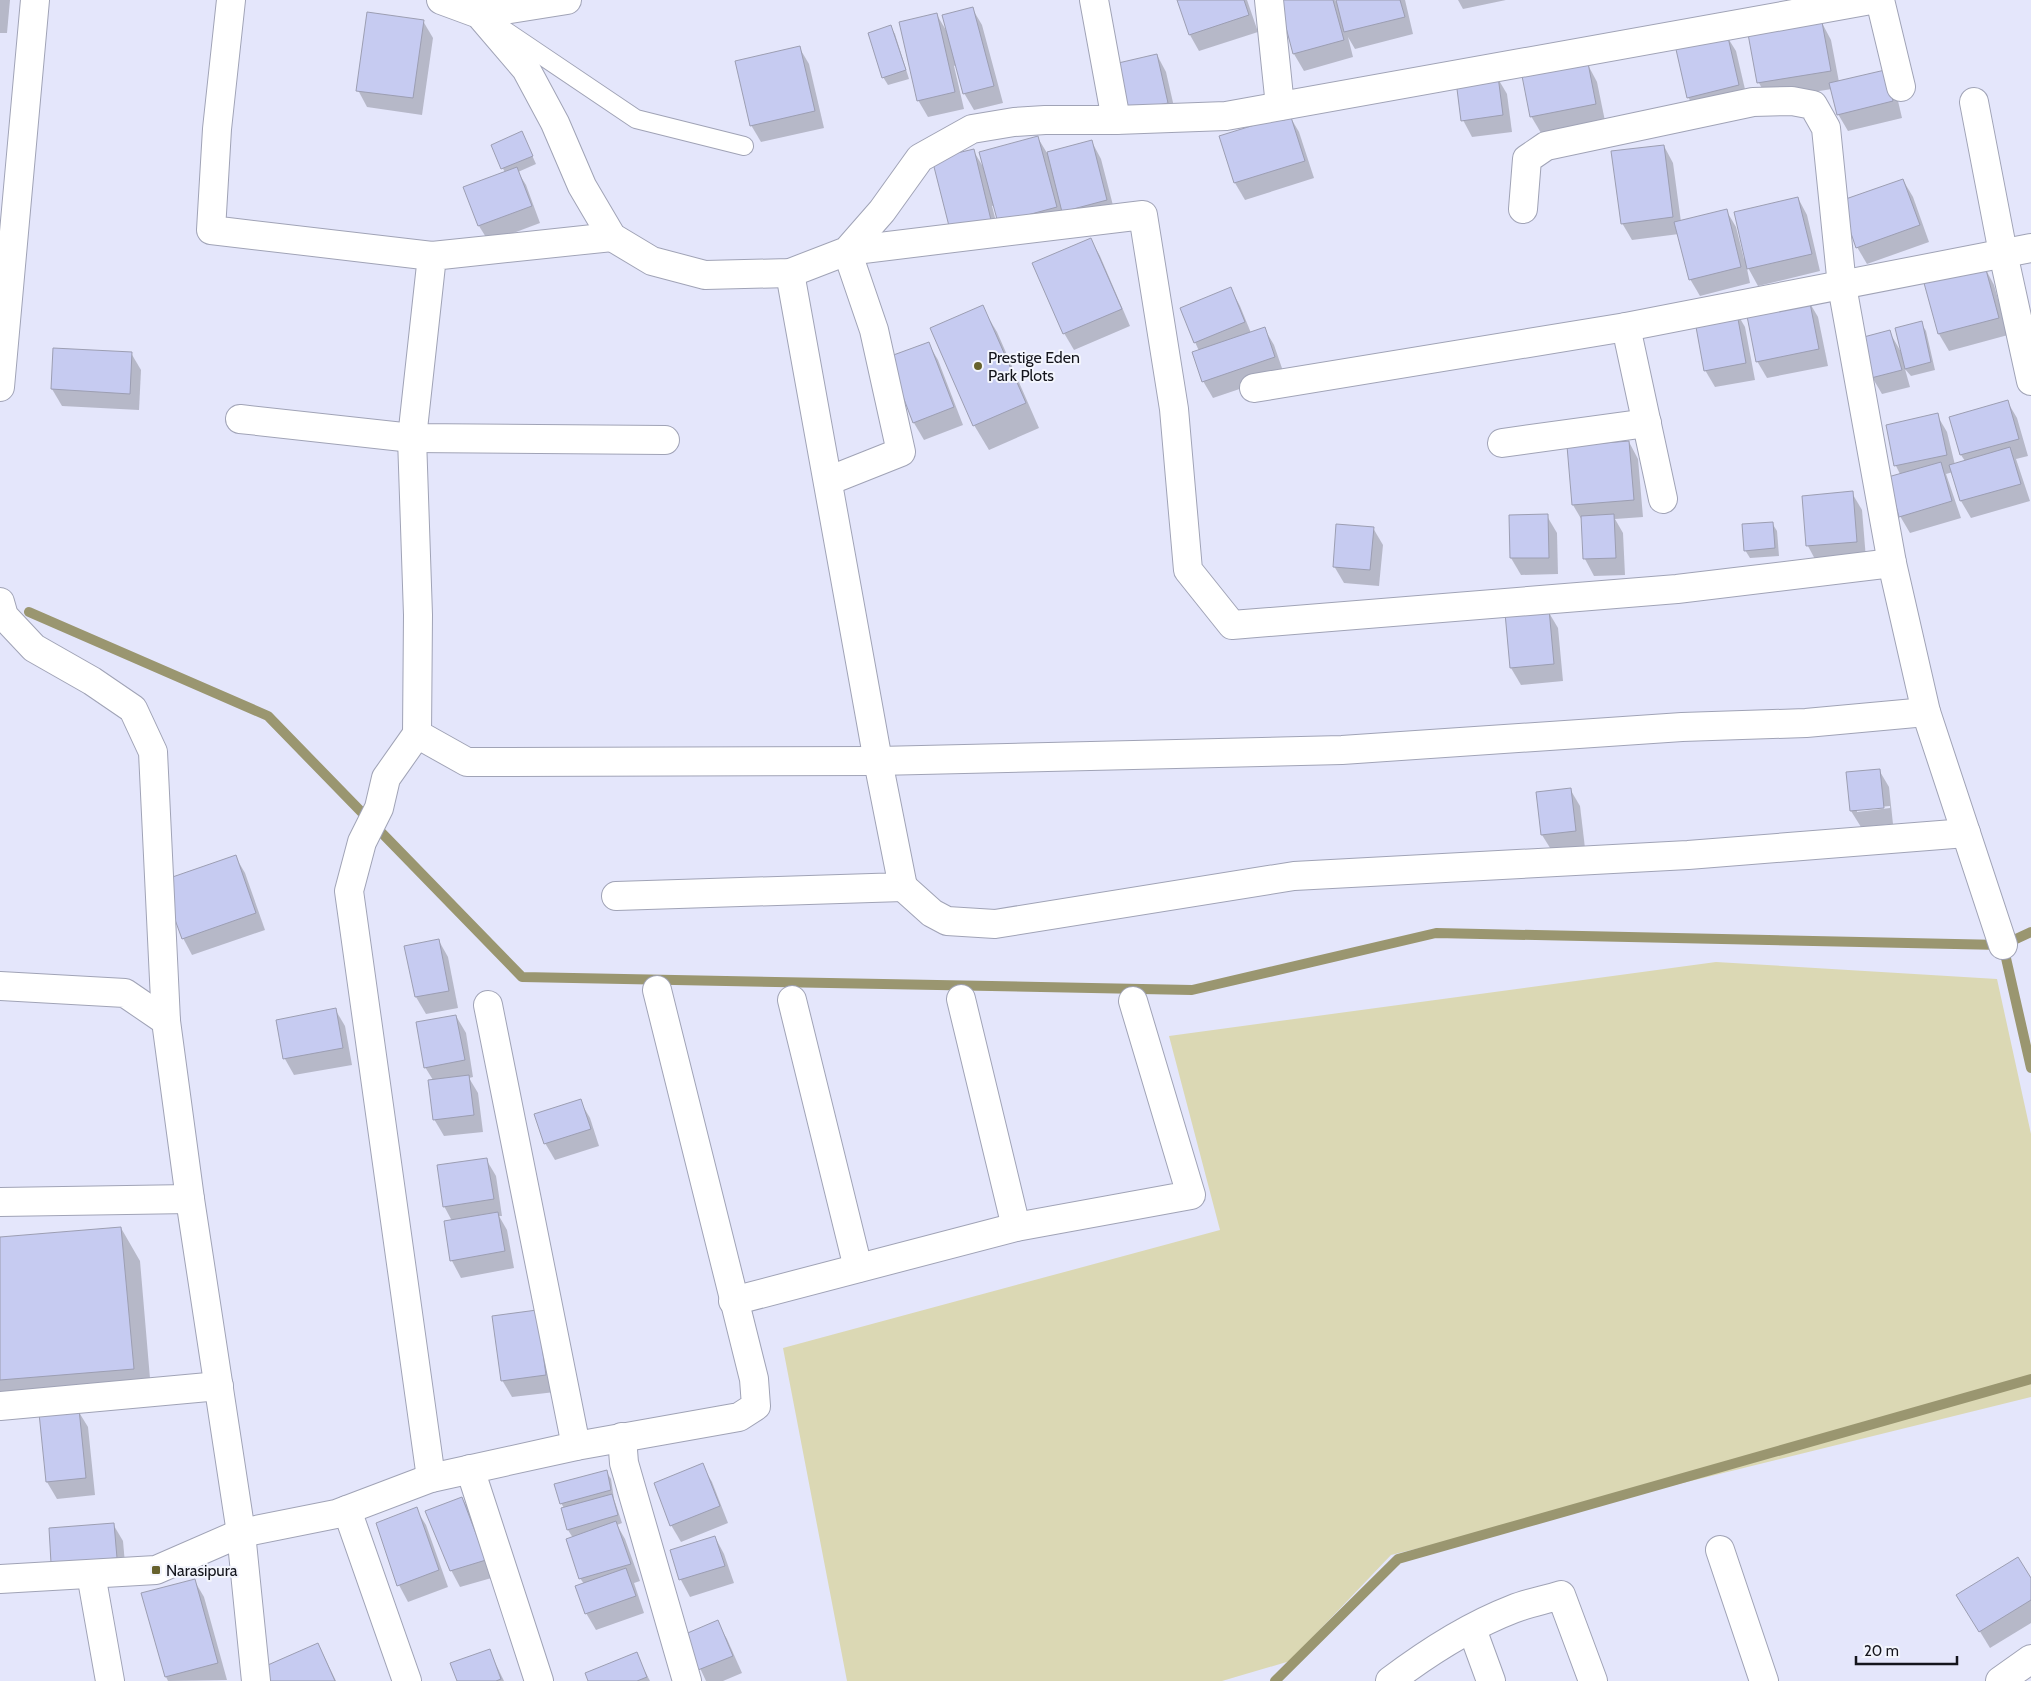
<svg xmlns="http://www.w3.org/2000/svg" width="2031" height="1681" font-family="Cabin,sans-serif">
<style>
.green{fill:#dbd8b4}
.shadow{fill:#0003;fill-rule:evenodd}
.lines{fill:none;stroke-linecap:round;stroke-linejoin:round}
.stream{stroke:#9a9670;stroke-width:10}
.building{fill:#c6cbf1;stroke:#9c9eb2}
.service-casing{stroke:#a0a3b6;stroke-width:20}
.minor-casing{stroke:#a0a3b6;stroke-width:30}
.tertiary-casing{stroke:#a0a3b6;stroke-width:30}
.service{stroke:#fff;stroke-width:18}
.minor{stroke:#fff;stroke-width:28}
.tertiary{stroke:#fff;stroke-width:28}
.poi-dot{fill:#66612d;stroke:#f3f5fd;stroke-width:2}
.labels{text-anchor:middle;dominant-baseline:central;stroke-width:4;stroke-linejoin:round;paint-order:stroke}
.poi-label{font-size:16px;fill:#14151c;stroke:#f3f5fd;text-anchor:start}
</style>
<rect width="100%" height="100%" fill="#e4e6fb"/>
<!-- green -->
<path class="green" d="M 1716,962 L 1997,979 L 2031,1134 L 2031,1397 L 1391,1555 L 1290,1661 L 1222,1681 L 847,1681 L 783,1348 L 1220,1230 L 1169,1036 Z"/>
<!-- shadow -->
<g class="shadow">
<path d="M 0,0 L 10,0 L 7,33 L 0,33 Z"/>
<path d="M 1179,0 L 1247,0 L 1258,32 L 1199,51 L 1190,35 Z"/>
<path d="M 1287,0 L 1335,0 L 1337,3 L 1337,0 L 1405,0 L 1413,34 L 1355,49 L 1348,37 L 1353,57 L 1304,71 L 1294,54 L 1280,2 Z"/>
<path d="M 1458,0 L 1506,0 L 1463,9 Z"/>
<path d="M 972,8 L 982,25 L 1003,103 L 974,110 L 964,93 L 956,65 L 954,66 L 964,109 L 928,117 L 918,100 L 937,15 L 947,32 Z"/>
<path d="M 423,21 L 433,38 L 422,115 L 367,107 L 358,90 Z"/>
<path d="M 1822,23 L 1831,40 L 1839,82 L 1895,88 L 1902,118 L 1848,131 L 1838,114 L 1832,89 L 1768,99 L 1759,83 Z"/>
<path d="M 890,26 L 895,34 L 909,79 L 888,85 L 883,77 Z"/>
<path d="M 1726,35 L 1736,51 L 1748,102 L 1698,114 L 1688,97 Z"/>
<path d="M 799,47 L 809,64 L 824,128 L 761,142 L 751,125 Z"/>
<path d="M 1157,55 L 1166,72 L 1177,120 L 1137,129 Z"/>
<path d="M 1588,65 L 1597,82 L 1605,121 L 1541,133 L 1531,116 Z"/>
<path d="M 1497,77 L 1507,94 L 1512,132 L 1472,137 L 1463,120 Z"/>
<path d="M 1289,115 L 1299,132 L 1314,178 L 1245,200 L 1235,183 L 1221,137 Z"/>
<path d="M 522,133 L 536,164 L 518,172 L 526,185 L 540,223 L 489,242 L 479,226 L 505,173 L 493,145 Z"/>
<path d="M 1038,138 L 1047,153 L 1092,142 L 1101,159 L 1116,217 L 1009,239 L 995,205 L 992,206 L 1000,237 L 961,246 L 973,150 L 985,170 Z"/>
<path d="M 1664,146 L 1673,163 L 1681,222 L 1726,210 L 1736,227 L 1744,259 L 1798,198 L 1807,215 L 1820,271 L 1758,286 L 1746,264 L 1750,283 L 1700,296 L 1690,279 L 1679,234 L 1632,240 L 1622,223 Z"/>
<path d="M 1903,180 L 1913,197 L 1929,242 L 1867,264 L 1857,247 Z"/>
<path d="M 1091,240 L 1100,256 L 1130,326 L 1074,350 L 1064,333 Z"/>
<path d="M 1985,268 L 1994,285 L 2008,335 L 1949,351 L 1939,334 L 1926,284 Z"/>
<path d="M 1231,289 L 1240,306 L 1251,333 L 1264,328 L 1274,345 L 1284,374 L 1213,398 L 1203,381 L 1199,351 L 1195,342 Z"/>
<path d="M 1808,300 L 1818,317 L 1828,366 L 1767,378 L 1757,361 Z"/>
<path d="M 982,307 L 997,332 L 1039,428 L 989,450 L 974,425 Z"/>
<path d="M 1735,310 L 1745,327 L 1755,380 L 1715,387 L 1705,370 Z"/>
<path d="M 1921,323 L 1926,331 L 1935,370 L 1911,376 L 1905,369 L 1910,387 L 1882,394 L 1872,377 L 1889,331 L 1901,352 Z"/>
<path d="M 928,343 L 938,360 L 963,425 L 924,440 L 914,423 L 890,358 Z"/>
<path d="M 131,353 L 141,370 L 139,410 L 62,406 L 52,389 Z"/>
<path d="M 2007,401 L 2017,418 L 2028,456 L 2016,459 L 2030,501 L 1971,518 L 1961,501 L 1953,472 L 1946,474 L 1961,518 L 1910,533 L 1900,516 L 1900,474 L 1896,466 L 1887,426 L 1937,415 L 1947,432 L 1955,465 L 1965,461 L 1961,455 L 1950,418 Z"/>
<path d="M 1629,442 L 1638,459 L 1643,517 L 1615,519 L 1623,533 L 1625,575 L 1594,576 L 1585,559 L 1583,522 L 1573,505 Z"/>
<path d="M 1852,493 L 1862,510 L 1866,559 L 1817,563 L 1808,546 L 1804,497 Z"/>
<path d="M 1547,516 L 1557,533 L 1558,574 L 1521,575 L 1511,558 Z"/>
<path d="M 1772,523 L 1777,531 L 1779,556 L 1750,558 L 1745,550 Z"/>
<path d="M 1373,528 L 1383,545 L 1379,586 L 1344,583 L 1334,566 Z"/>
<path d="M 1548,611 L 1558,628 L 1563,681 L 1521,685 L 1511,668 L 1506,614 Z"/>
<path d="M 1879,770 L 1889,787 L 1893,824 L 1861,827 L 1851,811 ZM 1890,806 L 1890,808 L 1857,812 L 1857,809 Z"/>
<path d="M 1570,789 L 1580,806 L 1585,848 L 1552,851 L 1542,835 Z"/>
<path d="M 235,856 L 245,873 L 265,930 L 192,955 L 183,938 Z"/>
<path d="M 439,941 L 448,957 L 458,1008 L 426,1014 L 416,997 L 406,947 Z"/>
<path d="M 335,1009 L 345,1026 L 352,1065 L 294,1075 L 285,1059 Z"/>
<path d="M 456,1016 L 466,1033 L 473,1077 L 469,1078 L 478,1093 L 483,1132 L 444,1136 L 434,1119 L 433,1080 L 425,1067 Z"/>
<path d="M 580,1101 L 590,1118 L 599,1146 L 555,1160 L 545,1143 Z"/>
<path d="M 486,1159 L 496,1176 L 502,1216 L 499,1216 L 507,1230 L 514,1268 L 461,1278 L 452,1261 L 452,1221 L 444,1206 Z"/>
<path d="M 121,1228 L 140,1261 L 152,1402 L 77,1409 L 88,1427 L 95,1495 L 57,1499 L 47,1482 L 40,1412 L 0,1415 L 0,1238 Z"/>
<path d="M 536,1311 L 555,1392 L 512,1397 L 502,1380 Z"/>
<path d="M 702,1465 L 712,1482 L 728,1523 L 681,1542 L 671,1525 Z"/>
<path d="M 606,1471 L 611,1479 L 614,1499 L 622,1523 L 617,1525 L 625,1539 L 640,1581 L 634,1583 L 644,1613 L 596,1630 L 586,1613 L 584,1584 L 580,1578 L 573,1538 L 568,1530 L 562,1509 L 564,1508 L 561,1503 Z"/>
<path d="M 462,1498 L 472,1515 L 495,1577 L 460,1587 L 451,1570 Z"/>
<path d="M 416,1509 L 426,1525 L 448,1587 L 408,1602 L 399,1585 Z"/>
<path d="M 113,1524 L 123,1541 L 126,1575 L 62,1580 Z"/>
<path d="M 715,1537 L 724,1554 L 734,1583 L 690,1597 L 681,1580 L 672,1550 Z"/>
<path d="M 194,1580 L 204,1597 L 227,1680 L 168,1681 L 166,1677 L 143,1594 Z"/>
<path d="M 2031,1580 L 2031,1623 L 1990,1648 L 1968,1612 Z"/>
<path d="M 717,1622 L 727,1639 L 742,1673 L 723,1681 L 706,1681 L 685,1636 Z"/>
<path d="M 318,1644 L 336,1681 L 268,1681 Z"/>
<path d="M 489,1650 L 504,1681 L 458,1681 Z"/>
<path d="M 636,1654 L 650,1681 L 590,1681 Z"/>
</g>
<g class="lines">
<!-- stream -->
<g class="stream">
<path d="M 29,612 L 268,716 L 522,977 L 1192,990 L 1436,933 L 2002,945"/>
<path d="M 2031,932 L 2003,945 L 2031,1068"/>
<path d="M 1275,1681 L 1398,1559 L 2031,1379"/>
</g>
</g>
<!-- building -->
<g class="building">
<path d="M 1177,0 L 1244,0 L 1249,15 L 1189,35 Z"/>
<path d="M 1282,0 L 1333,0 L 1344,40 L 1293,54 L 1279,1 Z"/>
<path d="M 1336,0 L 1400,0 L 1405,17 L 1344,32 Z"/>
<path d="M 973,7 L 994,86 L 963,94 L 942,15 Z"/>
<path d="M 367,12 L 424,20 L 413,98 L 356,91 Z"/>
<path d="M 937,13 L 955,92 L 917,101 L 899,22 Z"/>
<path d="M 1822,22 L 1831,71 L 1757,83 L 1748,34 Z"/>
<path d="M 891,25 L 906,70 L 882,78 L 868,33 Z"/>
<path d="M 1727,33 L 1739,85 L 1687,98 L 1675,45 Z"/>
<path d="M 800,46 L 815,111 L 750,126 L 735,61 Z"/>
<path d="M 1157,54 L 1168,103 L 1126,112 L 1114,64 Z"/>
<path d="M 1588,63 L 1596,104 L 1530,117 L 1522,76 Z"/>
<path d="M 1885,70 L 1893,101 L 1837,115 L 1829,83 Z"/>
<path d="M 1498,76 L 1503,115 L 1461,121 L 1456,81 Z"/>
<path d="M 1290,114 L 1305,161 L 1234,183 L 1219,136 Z"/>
<path d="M 522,131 L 533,156 L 501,169 L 491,145 Z"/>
<path d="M 1038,136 L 1057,207 L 998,223 L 979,152 Z"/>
<path d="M 1092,140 L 1107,200 L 1062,212 L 1047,152 Z"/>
<path d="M 1664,145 L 1673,217 L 1621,224 L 1611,151 Z"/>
<path d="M 974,149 L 991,220 L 950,230 L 932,159 Z"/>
<path d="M 517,167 L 532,206 L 478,226 L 463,187 Z"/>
<path d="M 1903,179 L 1920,225 L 1856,248 L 1840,201 Z"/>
<path d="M 1798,197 L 1812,254 L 1747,269 L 1734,212 Z"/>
<path d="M 1727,209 L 1741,267 L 1689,280 L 1674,222 Z"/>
<path d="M 1091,238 L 1122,309 L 1063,334 L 1032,263 Z"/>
<path d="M 1985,266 L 1999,318 L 1938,334 L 1924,283 Z"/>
<path d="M 1231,287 L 1245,322 L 1194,343 L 1180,308 Z"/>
<path d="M 1809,298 L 1819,349 L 1756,362 L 1746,311 Z"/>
<path d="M 983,305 L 1026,403 L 973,426 L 930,328 Z"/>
<path d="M 1736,308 L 1746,363 L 1704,371 L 1694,316 Z"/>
<path d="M 1922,321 L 1931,362 L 1905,369 L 1895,328 Z"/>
<path d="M 1265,327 L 1275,357 L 1202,382 L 1192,352 Z"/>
<path d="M 1890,330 L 1902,370 L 1871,378 L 1860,338 Z"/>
<path d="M 929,342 L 954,407 L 913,423 L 888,357 Z"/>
<path d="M 53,348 L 132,352 L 130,394 L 51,389 Z"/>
<path d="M 2008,400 L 2019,439 L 1960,455 L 1949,417 Z"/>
<path d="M 1938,413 L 1947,455 L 1894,466 L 1886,425 Z"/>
<path d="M 1629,441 L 1634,500 L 1572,505 L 1567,446 Z"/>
<path d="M 2010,447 L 2021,484 L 1960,501 L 1949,465 Z"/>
<path d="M 1941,462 L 1952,501 L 1899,517 L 1888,477 Z"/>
<path d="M 1853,491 L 1857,542 L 1806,546 L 1802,496 Z"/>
<path d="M 1548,514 L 1549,558 L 1510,558 L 1509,515 Z"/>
<path d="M 1614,514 L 1616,558 L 1583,559 L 1581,516 Z"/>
<path d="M 1773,522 L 1775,548 L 1744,551 L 1742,524 Z"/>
<path d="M 1336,524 L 1374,527 L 1370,570 L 1333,567 Z"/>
<path d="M 1549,609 L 1554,664 L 1510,668 L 1505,613 Z"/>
<path d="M 1880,769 L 1884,808 L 1850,811 L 1846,772 Z"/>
<path d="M 1571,788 L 1576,831 L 1541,835 L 1536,792 Z"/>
<path d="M 236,855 L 256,913 L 182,939 L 161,881 Z"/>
<path d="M 439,939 L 449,991 L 415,997 L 404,946 Z"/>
<path d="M 336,1008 L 343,1048 L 283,1059 L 276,1020 Z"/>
<path d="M 456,1015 L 465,1060 L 424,1068 L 416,1022 Z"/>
<path d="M 469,1075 L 474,1115 L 433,1120 L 428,1080 Z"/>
<path d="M 581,1099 L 591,1129 L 544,1144 L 534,1114 Z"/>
<path d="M 487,1158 L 494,1199 L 443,1207 L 437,1165 Z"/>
<path d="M 498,1212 L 505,1251 L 450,1261 L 444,1221 Z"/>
<path d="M 121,1227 L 134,1369 L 0,1380 L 0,1237 Z"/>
<path d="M 537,1310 L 546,1375 L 501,1381 L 492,1316 Z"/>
<path d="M 79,1409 L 86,1478 L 46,1482 L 39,1413 Z"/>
<path d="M 703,1463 L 720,1506 L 670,1526 L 654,1483 Z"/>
<path d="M 607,1470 L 611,1490 L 560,1504 L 554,1484 Z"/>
<path d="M 612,1494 L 618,1515 L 567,1530 L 561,1508 Z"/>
<path d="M 462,1497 L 486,1560 L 450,1571 L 425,1511 Z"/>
<path d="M 417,1507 L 439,1570 L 397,1586 L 376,1523 Z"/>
<path d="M 616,1521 L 631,1564 L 579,1579 L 566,1539 Z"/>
<path d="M 114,1523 L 117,1558 L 51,1563 L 49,1528 Z"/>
<path d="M 715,1536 L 725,1566 L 679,1580 L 670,1550 Z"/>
<path d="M 2018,1557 L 2031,1578 L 2031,1600 L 1979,1632 L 1956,1595 Z"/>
<path d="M 626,1568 L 636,1596 L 585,1614 L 575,1586 Z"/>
<path d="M 195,1579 L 218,1663 L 165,1677 L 141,1593 Z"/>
<path d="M 718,1620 L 733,1656 L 698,1670 L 683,1635 Z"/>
<path d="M 318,1643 L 335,1681 L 267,1681 L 261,1668 Z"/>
<path d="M 490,1649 L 501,1679 L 496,1681 L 457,1681 L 450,1663 Z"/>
<path d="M 637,1652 L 647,1677 L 637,1681 L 588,1681 L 585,1673 Z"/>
</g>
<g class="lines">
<defs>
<path id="service" d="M 501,28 L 636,119 L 744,146"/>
<g id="minor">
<path d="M 231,0 L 217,129 L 211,230 L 432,256"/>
<path d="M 441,0 L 479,14 L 526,69 L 555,123 L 582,186 L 612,237 L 652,261 L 705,275 L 790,273 L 847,251 L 882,211 L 920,158 L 972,129 L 1014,122 L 1045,120 L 1116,120 L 1094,0"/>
<path d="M 1269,0 L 1280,106"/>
<path d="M 1880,0 L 1901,87"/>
<path d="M 479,14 L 567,0"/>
<path d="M 1974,102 L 2003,253 L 2031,381"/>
<path d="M 1116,120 L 1226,116 L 1871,0"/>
<path d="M 1523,209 L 1527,159 L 1546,146 L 1753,102 L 1792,101 L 1813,105 L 1826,128 L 1842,286 L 1892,563 L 1926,712 L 2003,945"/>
<path d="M 612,237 L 432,256 L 412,438 L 418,615 L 417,734 L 467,762 L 878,761 L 1342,750 L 1682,727 L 1806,723 L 1926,712"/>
<path d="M 1626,327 L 1663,499"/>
<path d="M 0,387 L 35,0"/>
<path d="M 1254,388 L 1626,327 L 2031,248"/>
<path d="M 240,419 L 412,438 L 665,440"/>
<path d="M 1502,443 L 1647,423"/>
<path d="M 828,481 L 901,452 L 874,330 L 847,251 L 1143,215 L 1174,409 L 1188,570 L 1232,625 L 1677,589 L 1892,563"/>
<path d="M 0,602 L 4,616 L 34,648 L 92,681 L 133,709 L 153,752 L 166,1021"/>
<path d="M 417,734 L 386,778 L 379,808 L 362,842 L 349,891 L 431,1478"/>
<path d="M 903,887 L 932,913 L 947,921 L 995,924 L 1294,876 L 1688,855 L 1966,833"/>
<path d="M 616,896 L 903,887 L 878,761 L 790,273"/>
<path d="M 0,986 L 125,993 L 166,1021 L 190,1199 L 241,1533 L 336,1514 L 431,1478 L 576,1446 L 739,1417 L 756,1406 L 754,1379 L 657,990"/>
<path d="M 961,999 L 1016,1227"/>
<path d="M 792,1000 L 858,1268"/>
<path d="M 488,1005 L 576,1446"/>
<path d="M 0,1202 L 190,1199"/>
<path d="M 733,1301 L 1016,1227 L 1191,1195 L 1133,1001"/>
<path d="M 0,1406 L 219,1386"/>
<path d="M 622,1437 L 624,1463 L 687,1681"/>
<path d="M 470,1469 L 539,1681"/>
<path d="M 347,1510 L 407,1681"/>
<path d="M 241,1533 L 256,1681"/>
<path d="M 1720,1550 L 1764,1681"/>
<path d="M 91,1574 L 110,1681"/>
<path d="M 1472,1629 L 1491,1681"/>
<path d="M 1390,1681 C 1427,1653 1469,1626 1513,1609 C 1528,1603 1545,1600 1561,1595 L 1593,1681"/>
<path d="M 2000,1681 L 2031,1659"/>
</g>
<path id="tertiary" d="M 0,1579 L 156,1570 L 241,1533"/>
</defs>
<!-- service casing -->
<use href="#service" class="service-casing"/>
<!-- minor casing -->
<use href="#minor" class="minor-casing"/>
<!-- tertiary casing -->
<use href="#tertiary" class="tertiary-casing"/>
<!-- service -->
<use href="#service" class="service"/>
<!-- minor -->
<use href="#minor" class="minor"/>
<!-- tertiary -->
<use href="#tertiary" class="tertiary"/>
</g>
<!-- markers -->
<g class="poi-dot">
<circle cx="978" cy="366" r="5"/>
<rect x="151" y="1565" width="10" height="10" rx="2.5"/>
</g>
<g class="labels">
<!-- poi labels -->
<g class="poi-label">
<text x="988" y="357">Prestige Eden<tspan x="988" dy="18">Park Plots</tspan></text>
<text x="166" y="1570">Narasipura</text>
</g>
</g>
<!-- scale -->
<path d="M1856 1656v8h101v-8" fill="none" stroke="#14151c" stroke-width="2.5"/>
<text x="1864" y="1656" font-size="15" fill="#14151c" stroke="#f3f5fd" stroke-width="4" paint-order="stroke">20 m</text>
</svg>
